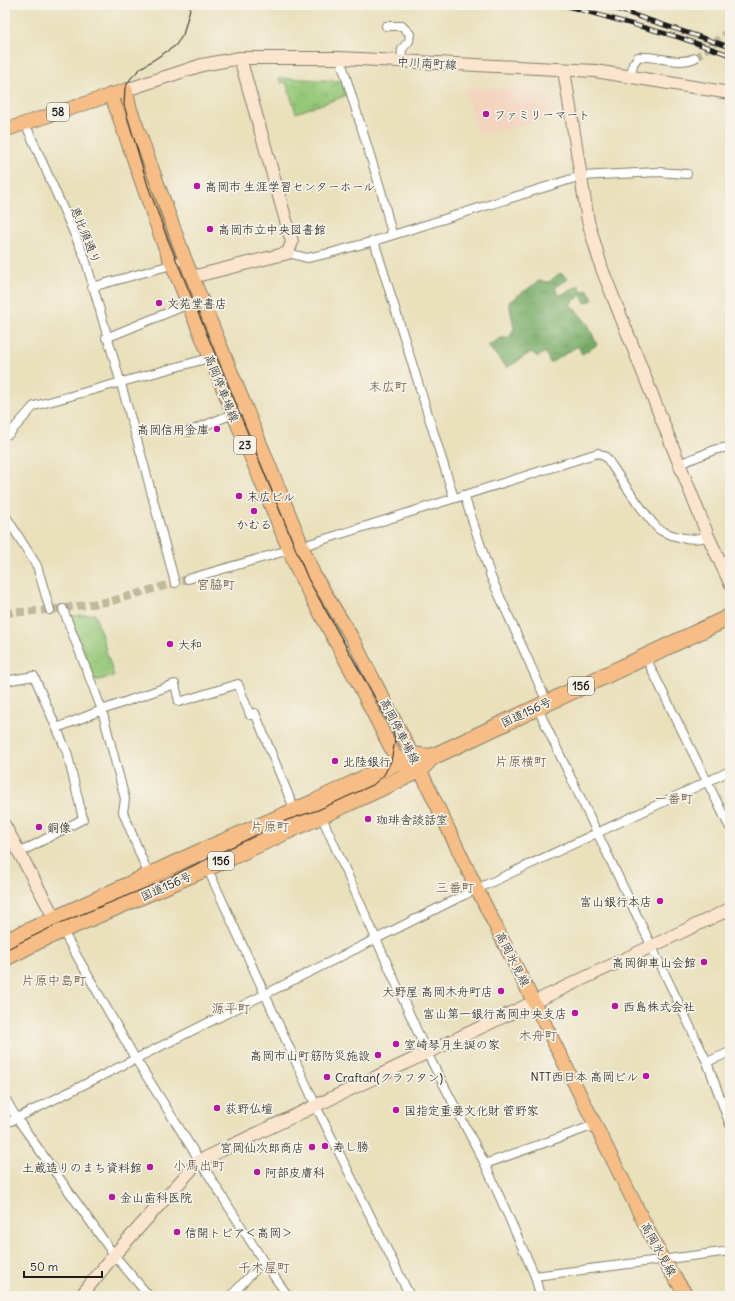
<svg xmlns="http://www.w3.org/2000/svg" width="735" height="1301" font-family="Delius,'Klee One',sans-serif">
<style>
.built{fill:#f3d4bf}
.forest{fill:url(#forest-crowns);stroke:#4a6442}
.park{fill:url(#park-crowns);stroke:#58724a}
.lines{fill:none;stroke-linecap:round;stroke-linejoin:round}
.street-tunnel{stroke:#c0b99c;stroke-width:8;stroke-dasharray:8 4;stroke-linecap:butt}
.street-casing{stroke:#827e6c;stroke-width:10}
.secondary-casing{stroke:#827e6c;stroke-width:14}
.primary-casing{stroke:#827e6c;stroke-width:15}
.highway-casing{stroke:#827e6c;stroke-width:18}
.street{stroke:#fff;stroke-width:8}
.secondary{stroke:#fbe5cf;stroke-width:12}
.primary{stroke:#f6be86;stroke-width:13}
.highway{stroke:#f6be86;stroke-width:16}
.tram{stroke:#1c1c1c;stroke-width:1}
.rail-casing{stroke:#1c1c1c;stroke-width:4.5}
.rail{stroke:#f7f3e8;stroke-width:3;stroke-dasharray:9;stroke-linecap:butt}
.poi-dot{fill:#b5179e;stroke:#f7f3e8;stroke-width:1.5}
.labels{text-anchor:middle;dominant-baseline:central;stroke-width:3.5;stroke-linejoin:round;paint-order:stroke}
.shield{fill:#f7f3e8;stroke:#5e5c59;stroke-width:1}
.shield-label{font-size:11px;font-weight:bold;fill:#1c1c1c}
.street-label{font-size:12px;fill:#1c1c1c;stroke:#f7f3e8}
.poi-label{font-size:12px;fill:#1c1c1c;stroke:#f7f3e8;text-anchor:start}
.neighbourhood-label{font-size:13px;fill:#64503d;stroke:#f7f3e8}
</style>
<defs>
<pattern id="forest-crowns" width="20" height="18" patternUnits="userSpaceOnUse"><rect width="20" height="18" fill="#77ac68"/><path d="M2 6a3 3 0 1 1 6 0M12 15a3 3 0 1 1 6 0" fill="none" stroke="#618b55"/></pattern>
<pattern id="park-crowns" width="20" height="18" patternUnits="userSpaceOnUse"><rect width="20" height="18" fill="#94c777"/><path d="M2 6a3 3 0 1 1 6 0M12 15a3 3 0 1 1 6 0" fill="none" stroke="#7faa66"/></pattern>
</defs>
<rect width="100%" height="100%" fill="#f7f3e8"/>
<filter id="ink" filterUnits="userSpaceOnUse"><feTurbulence type="fractalNoise" baseFrequency=".025" numOctaves="2"/><feDisplacementMap in="SourceGraphic" scale="8" xChannelSelector="R" yChannelSelector="G"/><feConvolveMatrix kernelMatrix="1 2 1 2 8 2 1 2 1" color-interpolation-filters="sRGB"/></filter>
<filter id="wash" filterUnits="userSpaceOnUse"><feTurbulence type="fractalNoise" baseFrequency=".012" numOctaves="4" result="noise"/><feDisplacementMap in="SourceGraphic" scale="16" xChannelSelector="R" yChannelSelector="G"/><feGaussianBlur stdDeviation="0.9" result="paint"/><feColorMatrix in="noise" values="0 0 0 0 0 0 0 0 0 0 0 0 0 0 0 0 0 1.4 0 .05"/><feComposite in="paint" operator="in"/></filter>
<g filter="url(#wash)">
<rect width="100%" height="100%" fill="#e9e0bc"/>
<!-- built -->
<path class="built" d="M 464,87 L 540,90 L 554,99 L 555,118 L 478,135 Z"/>
<!-- forest -->
<path class="forest" d="M 560,273 L 568,279 L 555,288 L 559,296 L 579,285 L 581,291 L 588,290 L 593,300 L 585,303 L 581,295 L 570,304 L 588,324 L 597,345 L 582,354 L 578,346 L 550,363 L 545,352 L 538,357 L 531,352 L 507,368 L 488,346 L 501,338 L 509,338 L 514,328 L 509,302 L 539,281 L 549,282 Z"/>
<!-- park -->
<g class="park">
<path d="M 279,78 L 344,81 L 348,95 L 296,113 L 286,82 L 281,83 Z"/>
<path d="M 95,614 L 114,676 L 95,681 L 70,616 Z"/>
</g>
</g>
<g filter="url(#ink)">
<g class="lines">
<!-- street-tunnel -->
<g class="street-tunnel">
<path d="M 695,58 L 730,30"/>
<path d="M 5,613 L 50,610 L 112,601 L 188,579"/>
</g>
<defs>
<g id="street">
<path d="M 386,26 L 402,26 L 410,34 L 409,41 L 402,49 L 401,62"/>
<path d="M 340,58 L 382,194 L 392,234"/>
<path d="M 631,77 L 633,64 L 638,57 C 656,55 678,66 695,58"/>
<path d="M 25,123 L 85,258 L 143,461 L 175,583"/>
<path d="M 374,241 L 454,498"/>
<path d="M 288,253 L 307,258 L 330,253 L 374,241 L 581,176 L 658,172 L 687,174"/>
<path d="M 92,287 L 164,267 L 185,259"/>
<path d="M 106,338 L 201,299"/>
<path d="M 188,432 L 238,412"/>
<path d="M 5,435 L 9,434 L 34,406 L 213,357"/>
<path d="M 679,464 L 717,449 L 730,447"/>
<path d="M 464,495 L 491,577 L 547,702"/>
<path d="M 5,515 L 37,566 L 50,610"/>
<path d="M 188,579 L 303,546 L 598,453 L 606,457 C 615,470 650,524 660,530 C 673,537 694,542 708,536"/>
<path d="M 63,609 L 102,710 L 125,799 L 123,812 L 149,876"/>
<path d="M 645,656 L 730,828"/>
<path d="M 5,681 L 34,676 L 67,752 L 83,819 L 19,853"/>
<path d="M 537,707 L 707,1062 L 730,1125"/>
<path d="M 57,728 L 102,710 L 175,684 L 179,702 L 238,684 L 250,715 L 255,713 L 295,811"/>
<path d="M 320,813 L 427,1053 L 485,1164 L 535,1276 L 540,1296"/>
<path d="M 200,852 L 316,1106 L 410,1296"/>
<path d="M 61,928 L 135,1058 L 263,1261 L 288,1296"/>
<path d="M 707,1062 L 730,1052"/>
<path d="M 5,1098 L 16,1117 L 114,1255 L 149,1296"/>
<path d="M 5,1124 L 464,895 L 730,771"/>
<path d="M 485,1164 L 595,1125"/>
<path d="M 535,1276 L 730,1251"/>
<path d="M 231,1296 L 263,1261"/>
</g>
<g id="secondary">
<path d="M 564,70 L 588,221 L 602,269 L 708,536 L 730,583"/>
<path d="M 126,90 L 202,65 L 240,58 L 340,58 L 595,71 L 730,93"/>
<path d="M 192,277 L 288,253 L 292,242 L 240,58"/>
<path d="M 5,826 L 55,919"/>
<path d="M 81,1296 L 114,1255 L 199,1161 L 730,909"/>
</g>
<g id="primary">
<path d="M 111,94 L 162,240 L 299,574 L 358,683 L 398,762 L 406,765"/>
<path d="M 5,130 L 126,90 L 130,108 L 185,259 L 314,575 L 351,636 L 420,770 L 477,889 L 663,1260 L 687,1296"/>
</g>
<g id="highway">
<path d="M 5,942 L 200,852 L 315,802 L 412,755 L 432,757"/>
<path d="M 5,958 L 42,939 L 207,868 L 420,770 L 432,757 L 730,617"/>
</g>
</defs>
<!-- street casing -->
<use href="#street" class="street-casing"/>
<!-- secondary casing -->
<use href="#secondary" class="secondary-casing"/>
<!-- primary casing -->
<use href="#primary" class="primary-casing"/>
<!-- highway casing -->
<use href="#highway" class="highway-casing"/>
<!-- street -->
<use href="#street" class="street"/>
<!-- secondary -->
<use href="#secondary" class="secondary"/>
<!-- primary -->
<use href="#primary" class="primary"/>
<!-- highway -->
<use href="#highway" class="highway"/>
<!-- tram -->
<path class="tram" d="M 5,950 L 58,924 L 158,883 L 287,820 L 318,810 L 373,785 L 384,775 L 391,761 L 395,741 L 392,728 L 308,579 L 166,235 L 148,186 L 124,105 L 125,88 L 131,78 L 141,68 L 175,46 L 183,35 L 191,5"/>
<defs>
<g id="rail">
<path d="M 482,5 L 484,5"/>
<path d="M 563,5 L 678,37 L 730,55"/>
<path d="M 604,5 L 730,47"/>
</g>
</defs>
<!-- rail casing -->
<use href="#rail" class="rail-casing"/>
<!-- rail -->
<use href="#rail" class="rail"/>
</g>
</g>
<!-- markers -->
<g class="poi-dot">
<circle cx="486" cy="114" r="4"/>
<circle cx="197" cy="186" r="4"/>
<circle cx="210" cy="229" r="4"/>
<circle cx="159" cy="303" r="4"/>
<circle cx="217" cy="429" r="4"/>
<circle cx="239" cy="496" r="4"/>
<circle cx="254" cy="511" r="4"/>
<circle cx="170" cy="644" r="4"/>
<circle cx="335" cy="761" r="4"/>
<circle cx="368" cy="819" r="4"/>
<circle cx="39" cy="827" r="4"/>
<circle cx="660" cy="901" r="4"/>
<circle cx="704" cy="962" r="4"/>
<circle cx="501" cy="991" r="4"/>
<circle cx="615" cy="1006" r="4"/>
<circle cx="575" cy="1013" r="4"/>
<circle cx="396" cy="1044" r="4"/>
<circle cx="378" cy="1055" r="4"/>
<circle cx="646" cy="1076" r="4"/>
<circle cx="327" cy="1077" r="4"/>
<circle cx="217" cy="1108" r="4"/>
<circle cx="396" cy="1110" r="4"/>
<circle cx="325" cy="1146" r="4"/>
<circle cx="312" cy="1147" r="4"/>
<circle cx="150" cy="1167" r="4"/>
<circle cx="257" cy="1172" r="4"/>
<circle cx="112" cy="1197" r="4"/>
<circle cx="177" cy="1232" r="4"/>
</g>
<g class="labels">
<!-- shield labels -->
<g class="shield">
<rect x="47" y="103" width="22" height="18" rx="3"/>
<rect x="234" y="436" width="22" height="18" rx="3"/>
<rect x="568" y="677" width="26" height="18" rx="3"/>
<rect x="208" y="852" width="26" height="18" rx="3"/>
</g>
<g class="shield-label">
<text x="58" y="112">58</text>
<text x="245" y="445">23</text>
<text x="581" y="686">156</text>
<text x="221" y="861">156</text>
</g>
<!-- street labels -->
<g class="street-label">
<text transform="translate(427 63) rotate(3)">中川南町線</text>
<text transform="translate(86 235) rotate(68)">恵比須通り</text>
<text transform="translate(222 388) rotate(68)">高岡停車場線</text>
<text transform="translate(526 712) rotate(-25)">国道156号</text>
<text transform="translate(400 731) rotate(63)">高岡停車場線</text>
<text transform="translate(166 886) rotate(-24)">国道156号</text>
<text transform="translate(513 959) rotate(63)">高岡氷見線</text>
<text transform="translate(659 1249) rotate(61)">高岡氷見線</text>
</g>
<!-- poi labels -->
<g class="poi-label">
<text x="494" y="114">ファミリーマート</text>
<text x="205" y="186">高岡市 生涯学習センターホール</text>
<text x="218" y="229">高岡市立中央図書館</text>
<text x="167" y="303">文苑堂書店</text>
<text x="209" y="429" text-anchor="end">高岡信用金庫</text>
<text x="247" y="496">末広ビル</text>
<text x="254" y="524" text-anchor="middle">かむる</text>
<text x="178" y="644">大和</text>
<text x="343" y="761">北陸銀行</text>
<text x="376" y="819">珈琲舎談話室</text>
<text x="47" y="827">銅像</text>
<text x="652" y="901" text-anchor="end">富山銀行本店</text>
<text x="696" y="962" text-anchor="end">高岡御車山会館</text>
<text x="493" y="991" text-anchor="end">大野屋 高岡木舟町店</text>
<text x="623" y="1006">西島株式会社</text>
<text x="567" y="1013" text-anchor="end">富山第一銀行高岡中央支店</text>
<text x="404" y="1044">室崎琴月生誕の家</text>
<text x="370" y="1055" text-anchor="end">高岡市山町筋防災施設</text>
<text x="638" y="1076" text-anchor="end">NTT西日本 高岡ビル</text>
<text x="335" y="1077">Craftan(クラフタン)</text>
<text x="225" y="1108">荻野仏壇</text>
<text x="404" y="1110">国指定重要文化財 菅野家</text>
<text x="333" y="1146">寿し勝</text>
<text x="304" y="1147" text-anchor="end">宮岡仙次郎商店</text>
<text x="142" y="1167" text-anchor="end">土蔵造りのまち資料館</text>
<text x="265" y="1172">阿部皮膚科</text>
<text x="120" y="1197">金山歯科医院</text>
<text x="185" y="1232">信開トピア＜高岡＞</text>
</g>
<!-- neighbourhood labels -->
<g class="neighbourhood-label">
<text x="388" y="386">末広町</text>
<text x="216" y="584">宮脇町</text>
<text x="521" y="761">片原横町</text>
<text x="674" y="798">一番町</text>
<text x="270" y="826">片原町</text>
<text x="455" y="887">三番町</text>
<text x="54" y="980">片原中島町</text>
<text x="231" y="1008">源平町</text>
<text x="538" y="1035">木舟町</text>
<text x="199" y="1165">小馬出町</text>
<text x="264" y="1267">千木屋町</text>
</g>
</g>
<!-- margin -->
<rect width="735" height="1301" fill="none" stroke="#f7f3e8" stroke-width="20"/>
<!-- scale -->
<path d="M24 1271v6h78v-6" fill="none" stroke="#1c1c1c" stroke-width="2"/>
<text x="30" y="1271" font-size="12" fill="#1c1c1c" stroke="#f7f3e8" stroke-width="3" paint-order="stroke">50 m</text>
</svg>
